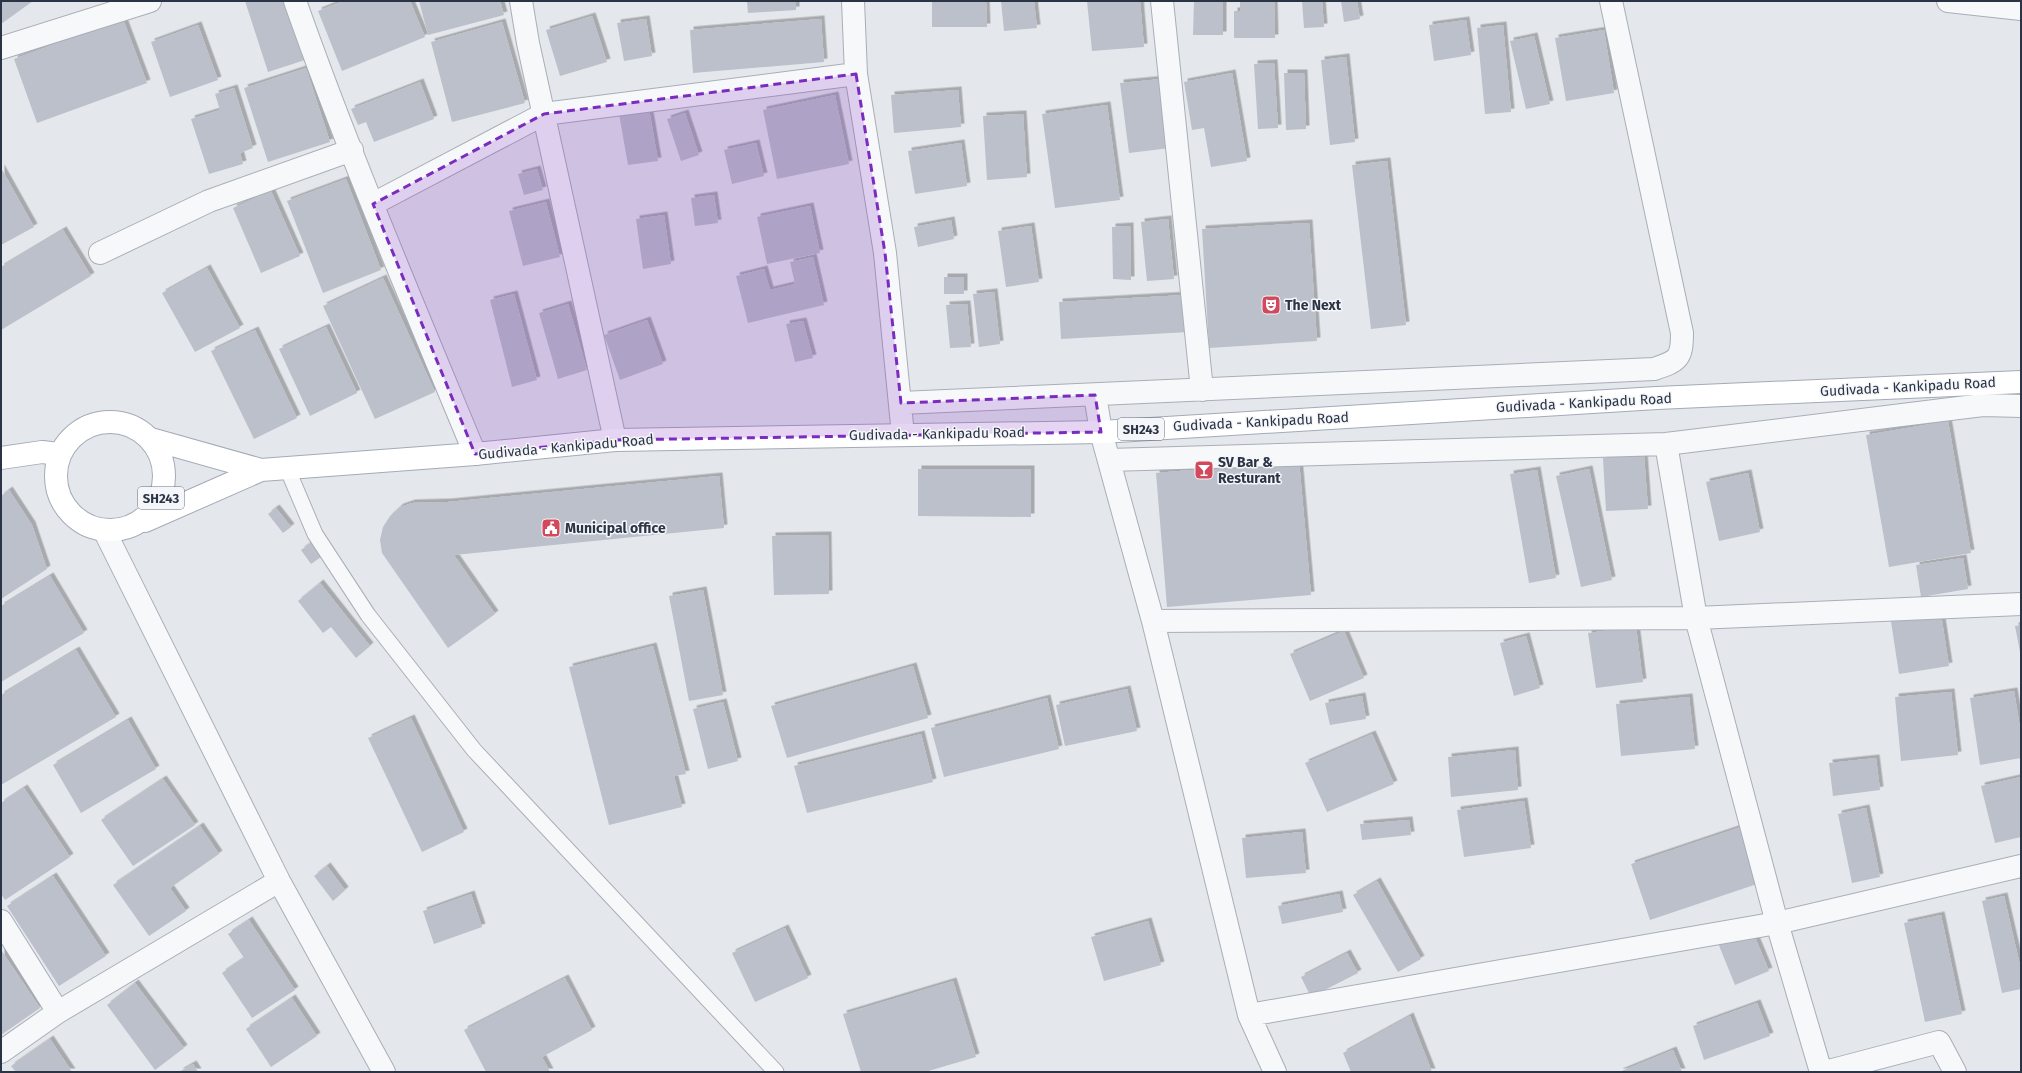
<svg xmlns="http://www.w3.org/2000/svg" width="2022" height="1073" viewBox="0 0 2022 1073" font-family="'Fira Sans',sans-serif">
<defs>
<filter id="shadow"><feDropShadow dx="3.5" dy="-3.5" stdDeviation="0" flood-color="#0004"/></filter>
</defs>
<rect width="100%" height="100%" fill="#e4e7ec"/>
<path fill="#bbc0ca" filter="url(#shadow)" d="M1 1H33L1 24Z
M245 1H286L305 60 268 72Z
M343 1H410L425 37 342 71 318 11Z
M419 1H500L504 15 428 35Z
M747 1H796V10L748 13Z
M932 1H986L987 27H932Z
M1001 1H1034L1037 28 1004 31Z
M1087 1H1140L1144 47 1092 51Z
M1194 1H1223V35H1193Z
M1240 1H1274L1275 38H1234V11H1240Z
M1302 1H1322L1324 27 1304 28Z
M1341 1H1357L1360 19 1344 22Z
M592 16 607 62 560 76 546 30Z
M123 19 147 83 37 123 14 59Z
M646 19 652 56 624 61 617 23Z
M821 19 824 62 693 73 690 30Z
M1466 20 1471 55 1434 61 1429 25Z
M502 22 525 103 452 122 431 42Z
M198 25 218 80 170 97 151 42Z
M1503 25 1511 112 1485 114 1477 28Z
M1604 30 1614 93 1566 101 1555 38Z
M1534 36 1550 104 1526 109 1510 41Z
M1346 57 1355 142 1330 145 1321 60Z
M1274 63 1278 128 1258 129 1254 64Z
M306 68 330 142 268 162 244 88Z
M1232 73 1247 161 1211 167 1204 128 1192 130 1184 82Z
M1284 73H1304L1306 129 1286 130Z
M1162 79 1170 148 1129 153 1120 83Z
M420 82 434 119 374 142 366 122 358 125 351 109Z
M234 88 253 148 240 153 243 164 209 174 191 119 220 110 215 94Z
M958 90 961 127 894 133 891 95Z
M835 95 849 164 777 179 763 110Z
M1107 105 1120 200 1055 208 1042 114Z
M649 109 658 161 628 165 619 114Z
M685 113 699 155 681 161 667 119Z
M1023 114 1027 177 987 180 983 116Z
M756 143 764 176 732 184 724 150Z
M961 143 967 186 915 194 908 151Z
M1387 161 1406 325 1371 329 1352 165Z
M1 168 34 227 1 245Z
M537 169 543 190 524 195 518 174Z
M346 179 381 270 323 293 287 201Z
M271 191 300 256 261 273 233 208Z
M714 195 718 223 695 226 691 198Z
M546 202 560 257 523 266 509 211Z
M810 206 820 253 767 264 757 217Z
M664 215 671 264 643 269 636 219Z
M1168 219 1174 279 1147 281 1141 222Z
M951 220 954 239 918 247 914 227Z
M1309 223 1317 341 1209 348 1202 229Z
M1031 226 1039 282 1006 287 998 231Z
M1130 226 1131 280 1113 279 1112 227Z
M63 230 91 276 1 330V267Z
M813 257 824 305 748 323 736 276 764 269 770 290 795 284 790 262Z
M207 268 240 328 195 352 162 293Z
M944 277H964V294H944Z
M383 278 435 392 375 419 323 306Z
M994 292 1000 344 979 347 973 294Z
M514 294 537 380 512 387 490 300Z
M1186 295 1189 332 1061 339 1059 302Z
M568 304 587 370 558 379 539 313Z
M967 304 971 347 950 348 946 305Z
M647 320 663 364 620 380 604 335Z
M803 321 813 358 795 362 786 324Z
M326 327 357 393 310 416 279 349Z
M255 330 297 418 254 439 211 351Z
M1948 421 1971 553 1889 567 1866 435Z
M1644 455 1648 509 1606 511 1603 458Z
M1299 461 1311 595 1167 607 1156 473Z
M918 469H1031V517L918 516Z
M1589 469 1612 580 1581 587 1556 476Z
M1537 470 1556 578 1529 583 1510 474Z
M1748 473 1760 532 1719 541 1706 482Z
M719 476 724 528 454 555 495 614 448 648 382 553 380 540 383 527 390 516 400 507 412 503 448 502Z
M9 490 32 525 47 569 1 599V496Z
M276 508 291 527 283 533 268 514Z
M828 535 829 594 774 595 772 536Z
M311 543 321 557 311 564 301 550Z
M1963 558 1968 589 1921 597 1916 565Z
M50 576 84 633 1 682V606Z
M320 583 370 646 356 658 331 627 323 633 298 601Z
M703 590 723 695 689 701 669 596Z
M1940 608 1949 666 1899 674 1890 615Z
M2021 625V652H2020L2015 626Z
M1636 627 1643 682 1596 688 1588 633Z
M1344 631 1364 678 1310 701 1290 654Z
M1526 636 1540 688 1514 696 1500 643Z
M653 646 686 774 674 776 682 807 609 825 569 667Z
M76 650 116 717 1 785V695Z
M913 666 928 718 787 758 771 706Z
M1127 689 1137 731 1065 746 1056 705Z
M2014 691 2021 734V758L1980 765 1970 698Z
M1951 692 1958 755 1901 761 1895 697Z
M1362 696 1366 719 1330 725 1325 703Z
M1689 697 1695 749 1621 756 1616 704Z
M1047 698 1059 749 944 777 931 728Z
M723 702 738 761 708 769 693 709Z
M411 718 464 832 422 852 368 738Z
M128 720 156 769 81 813 53 765Z
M921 734 933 782 807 813 794 766Z
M1372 734 1394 784 1327 812 1305 763Z
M1515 750 1518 790 1451 797 1448 757Z
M1876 758 1880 790 1833 796 1829 763Z
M2021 777V837L1995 843 1981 786Z
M163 779 195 825 133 866 101 820Z
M24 788 70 857 5 900 1 894V803Z
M1524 801 1531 848 1464 857 1457 810Z
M1866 808 1880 877 1852 883 1838 814Z
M1409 820 1411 835 1362 840 1360 824Z
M200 826 219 854 170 888 186 911 149 936 113 885Z
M1741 827 1760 883 1650 920 1631 864Z
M1302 832 1306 873 1246 878 1242 838Z
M327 866 345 890 333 901 314 876Z
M53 876 106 956 59 986 7 906Z
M1377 881 1421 959 1398 972 1353 895Z
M471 894 482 927 434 944 423 911Z
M1339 894 1343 912 1282 924 1278 906Z
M2004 896 2021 970V989L2002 993 1982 901Z
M1941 915 1962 1014 1925 1022 1904 923Z
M249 920 295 990 252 1018 222 973 244 958 228 934Z
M1148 921 1161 965 1104 981 1091 937Z
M785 928 808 978 755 1002 732 953Z
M1752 930 1769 971 1735 985 1718 943Z
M1 950 40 1008 1 1035Z
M1347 953 1358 973 1311 997 1301 977Z
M565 978 592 1030 542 1057 550 1072H486L464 1030Z
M953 981 976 1057 925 1072H861L843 1014Z
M135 983 184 1048 155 1070 107 1005Z
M292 998 317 1036 271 1067 246 1029Z
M1757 1003 1770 1036 1704 1060 1693 1026Z
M1410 1016 1432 1072H1351L1343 1053Z
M50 1039 72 1072H16L11 1066Z
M1673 1050 1682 1072H1619Z
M193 1064 198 1072H179Z"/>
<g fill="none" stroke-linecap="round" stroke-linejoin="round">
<defs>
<path id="service" d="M287 468 315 534 368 615 474 750 776 1072"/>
<path id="minor" d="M295 1C349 154 413 304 475 454
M521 1 528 43 615 440
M853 1 856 74 885 253 903 435
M1162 1 1202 390
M1948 1 2021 9
M1 48 150 1
M373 204 544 114 856 74
M100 253 209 201 352 150
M1095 395 1101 432 1153 621 1249 1015 1777 923 2021 866
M901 403 1654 369C1678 361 1682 359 1682 333L1611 1
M1666 444 1696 618 1777 923 1821 1072
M1109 460 1666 444 1983 405 2021 406
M105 532 279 881 384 1072
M1153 621 1696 618 2021 604
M1 921 58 1012
M1249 1015 1275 1072
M1 1052 58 1012 279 881
M1825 1072 1939 1042 1955 1072"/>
<path id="primary" d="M56 476a54 54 0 1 1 108 0a54 54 0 1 1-108 0Z
M151 439 261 470 475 454 615 440 1101 432 1657 398 2021 382
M1 458 42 452 59 454
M145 521 261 470"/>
</defs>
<use href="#service" stroke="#a9aeb7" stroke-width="17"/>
<use href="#minor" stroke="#a9aeb7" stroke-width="24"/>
<use href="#primary" stroke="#a3abb8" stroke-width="24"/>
<use href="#service" stroke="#f7f8fa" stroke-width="15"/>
<use href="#minor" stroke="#f7f8fa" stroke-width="22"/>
<use href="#primary" stroke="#fff" stroke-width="22"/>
</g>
<path fill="#7b2cbf" fill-opacity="0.2" stroke="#7b2cbf" stroke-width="3" stroke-dasharray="8 5" stroke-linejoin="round" d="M856 74 885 253 901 403 1095 395 1101 432 615 440 475 454 373 204 544 114Z"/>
<defs>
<symbol id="theatre-square" viewBox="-11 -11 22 22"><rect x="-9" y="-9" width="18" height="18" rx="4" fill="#d1495b" stroke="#f4f6f9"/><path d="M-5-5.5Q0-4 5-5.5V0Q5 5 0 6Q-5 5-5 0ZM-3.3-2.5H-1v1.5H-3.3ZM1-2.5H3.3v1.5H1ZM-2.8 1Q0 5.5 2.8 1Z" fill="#fff"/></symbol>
<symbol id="bar-square" viewBox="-11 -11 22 22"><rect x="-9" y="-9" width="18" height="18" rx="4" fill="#d1495b" stroke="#f4f6f9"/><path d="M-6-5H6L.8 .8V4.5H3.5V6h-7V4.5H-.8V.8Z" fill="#fff"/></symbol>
<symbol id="civic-square" viewBox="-11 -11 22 22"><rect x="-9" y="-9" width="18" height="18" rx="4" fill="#d1495b" stroke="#f4f6f9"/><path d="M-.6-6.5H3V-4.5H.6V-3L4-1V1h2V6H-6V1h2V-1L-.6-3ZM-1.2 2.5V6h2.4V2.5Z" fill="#fff"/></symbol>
</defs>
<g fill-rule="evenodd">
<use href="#theatre-square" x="1260" y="294" width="22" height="22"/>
<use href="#bar-square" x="1193" y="459" width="22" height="22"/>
<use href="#civic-square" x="540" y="517" width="22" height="22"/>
</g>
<g text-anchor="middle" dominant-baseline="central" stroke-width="3" stroke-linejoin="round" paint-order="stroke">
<g fill="#f4f6f9" stroke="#676e7b" stroke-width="1">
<rect x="1118" y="418" width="46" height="22" rx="3"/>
<rect x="138" y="487" width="46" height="22" rx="3"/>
</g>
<g font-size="13" font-weight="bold" fill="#2b3445">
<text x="1141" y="429">SH243</text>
<text x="161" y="498">SH243</text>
</g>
<g font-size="14" font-weight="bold" fill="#2b3445" stroke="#f4f6f9" text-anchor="start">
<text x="1285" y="305">The Next</text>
<text x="1218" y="462">SV Bar &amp;<tspan x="1218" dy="16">Resturant</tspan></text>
<text x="565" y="528">Municipal office</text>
</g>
<g font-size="14" fill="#2b3445" stroke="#f4f6f9">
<text transform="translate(1908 387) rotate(-3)">Gudivada - Kankipadu Road</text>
<text transform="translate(1584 403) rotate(-3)">Gudivada - Kankipadu Road</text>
<text transform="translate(1261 422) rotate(-3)">Gudivada - Kankipadu Road</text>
<text transform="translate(937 434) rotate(-1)">Gudivada - Kankipadu Road</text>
<text transform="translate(566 447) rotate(-5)">Gudivada - Kankipadu Road</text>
</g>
</g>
<rect width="2022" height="1073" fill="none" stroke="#2b3445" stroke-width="4"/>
</svg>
